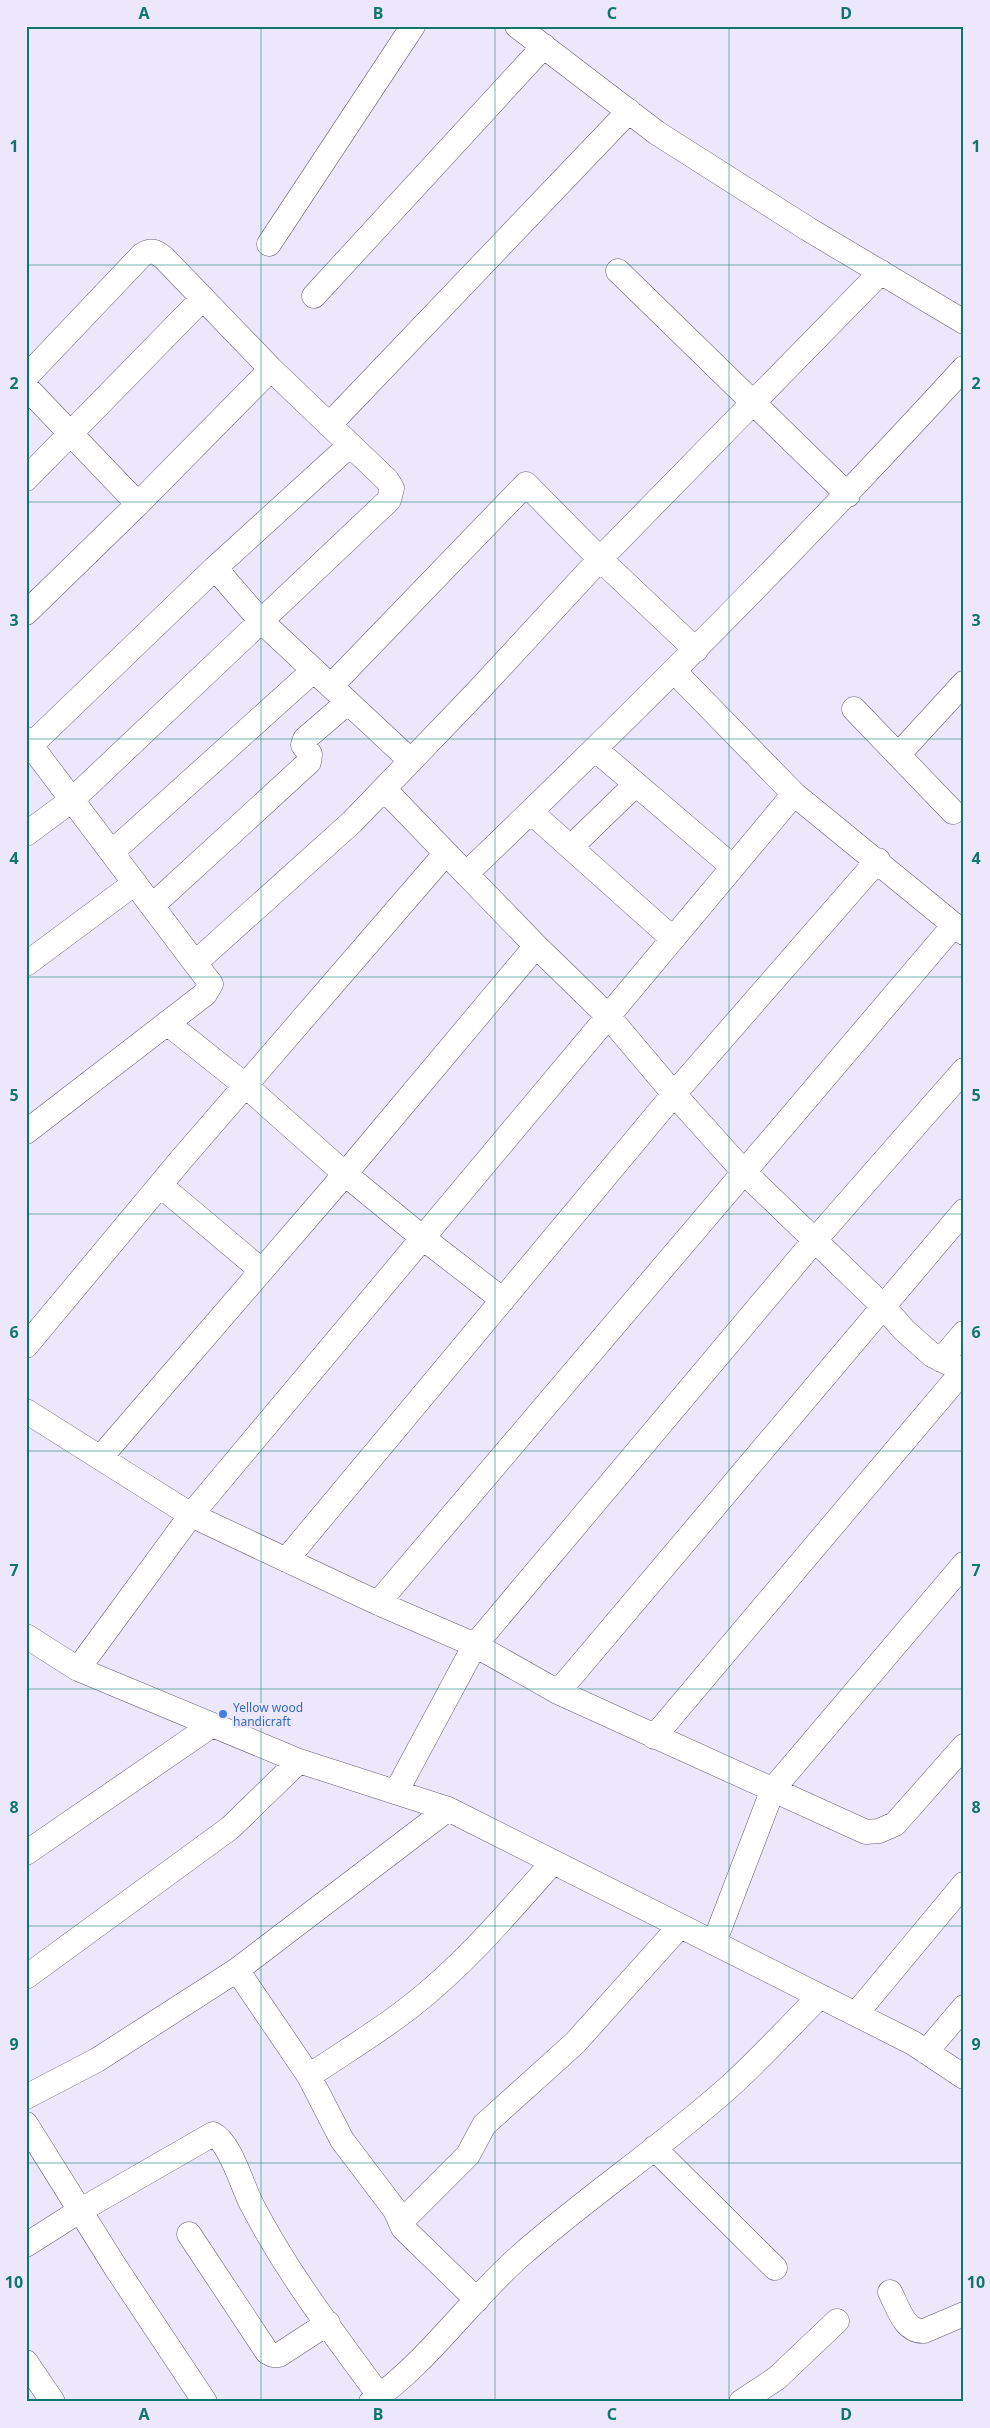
<svg xmlns="http://www.w3.org/2000/svg" width="990" height="2428" viewBox="0 0 990 2428" font-family="'Noto Sans',sans-serif">
<rect width="100%" height="100%" fill="#ede7fb"/>
<g fill="none" stroke-linecap="round" stroke-linejoin="round">
<defs>
<path id="minor" d="M517 26 657 133 808 229 964 322
M269 244 413 26
M618 271 848 495
M314 296 544 46
M26 377 142 255C151 249 155 251 164 258L271 369 387 480 392 488 389 500 72 800 26 834
M26 387 138 504 271 369
M329 425 629 111
M26 479 203 298
M215 568 260 620 411 761
M26 613 138 504
M674 671 794 794
M331 686 526 484 600 559 696 650
M854 709 953 812
M26 739 195 963
M31 745 215 568 350 445
M596 750 733 867
M898 755 964 683
M384 789 536 946
M531 812 673 939
M571 847 636 784
M112 852 314 670
M466 874C637 710 804 543 964 368
M152 906 309 762 310 754 303 745 305 739 348 702
M26 964 135 883
M167 1023 246 1086 345 1174 423 1238 503 1300
M26 1132 205 994 211 984 195 963 352 822 477 692 600 559 881 272
M160 1185 261 1270
M26 1346 180 1161 446 853
M941 1360 964 1333
M26 1411 191 1515 378 1603 475 1645 558 1692 866 1832 879 1831 895 1824 964 1746
M101 1457 345 1174 536 946 608 1016 674 1094 744 1172 883 1306 904 1330 932 1355 964 1371
M286 1560 674 1094 878 860
M378 1603 954 925
M26 1636 78 1669 299 1761 448 1809 913 2043 964 2077
M78 1669 191 1515 794 794 964 933
M558 1692 964 1211
M654 1737 963 1371
M396 1792 475 1645 815 1240 964 1070
M26 1853 212 1725
M714 1943 773 1789 964 1564
M237 1970 309 2076 342 2140 395 2210 403 2228 477 2300
M26 1977 230 1828 299 1761
M856 2014 964 1884
M926 2052 964 2007
M309 2076C343 2053 378 2032 410 2007 464 1965 508 1913 553 1862
M26 2097 97 2060 237 1970 448 1809
M26 2124 116 2268 205 2402
M654 2148 775 2268
M401 2222 468 2155 484 2125 575 2043 680 1926
M189 2234 267 2352 273 2355H279L328 2323
M26 2245 81 2210 213 2134C230 2142 242 2185 251 2203 287 2273 337 2338 384 2402
M890 2292C898 2307 904 2332 924 2331L964 2314
M26 2362 53 2402
M371 2402C428 2362 468 2302 520 2256 587 2197 662 2147 729 2087 761 2058 790 2026 820 1996
M741 2402 777 2378 837 2321"/>
</defs>
<use href="#minor" stroke="#645c77" stroke-width="25"/>
<use href="#minor" stroke="#fff" stroke-width="24"/>
</g>
<path fill="none" stroke="#0f766e" stroke-width="1" stroke-opacity="0.55" d="M261 26V2402M495 26V2402M729 26V2402M26 265H964M26 502H964M26 739H964M26 977H964M26 1214H964M26 1451H964M26 1689H964M26 1926H964M26 2163H964"/>
<circle fill="#3f7fe0" stroke="#ede7fb" stroke-width="2" cx="223" cy="1714" r="5"/>
<g text-anchor="middle" dominant-baseline="central" stroke-width="4" stroke-linejoin="round" paint-order="stroke">
<g font-size="12" fill="#366cbe" stroke="#ede7fb" text-anchor="start">
<text x="233" y="1707">Yellow wood<tspan x="233" dy="14">handicraft</tspan></text>
</g>
</g>
<rect width="990" height="2428" fill="none" stroke="#ede7fb" stroke-width="55"/>
<rect x="28" y="28" width="934" height="2372" fill="none" stroke="#0f766e" stroke-width="2"/>
<g font-size="16" text-anchor="middle" font-weight="bold" fill="#0f766e">
<text x="144" y="19">A</text>
<text x="378" y="19">B</text>
<text x="612" y="19">C</text>
<text x="846" y="19">D</text>
<text x="14" y="152">1</text>
<text x="976" y="152">1</text>
<text x="14" y="389">2</text>
<text x="976" y="389">2</text>
<text x="14" y="626">3</text>
<text x="976" y="626">3</text>
<text x="14" y="864">4</text>
<text x="976" y="864">4</text>
<text x="14" y="1101">5</text>
<text x="976" y="1101">5</text>
<text x="14" y="1338">6</text>
<text x="976" y="1338">6</text>
<text x="14" y="1576">7</text>
<text x="976" y="1576">7</text>
<text x="14" y="1813">8</text>
<text x="976" y="1813">8</text>
<text x="14" y="2050">9</text>
<text x="976" y="2050">9</text>
<text x="14" y="2288">10</text>
<text x="976" y="2288">10</text>
<text x="144" y="2420">A</text>
<text x="378" y="2420">B</text>
<text x="612" y="2420">C</text>
<text x="846" y="2420">D</text>
</g>
</svg>
